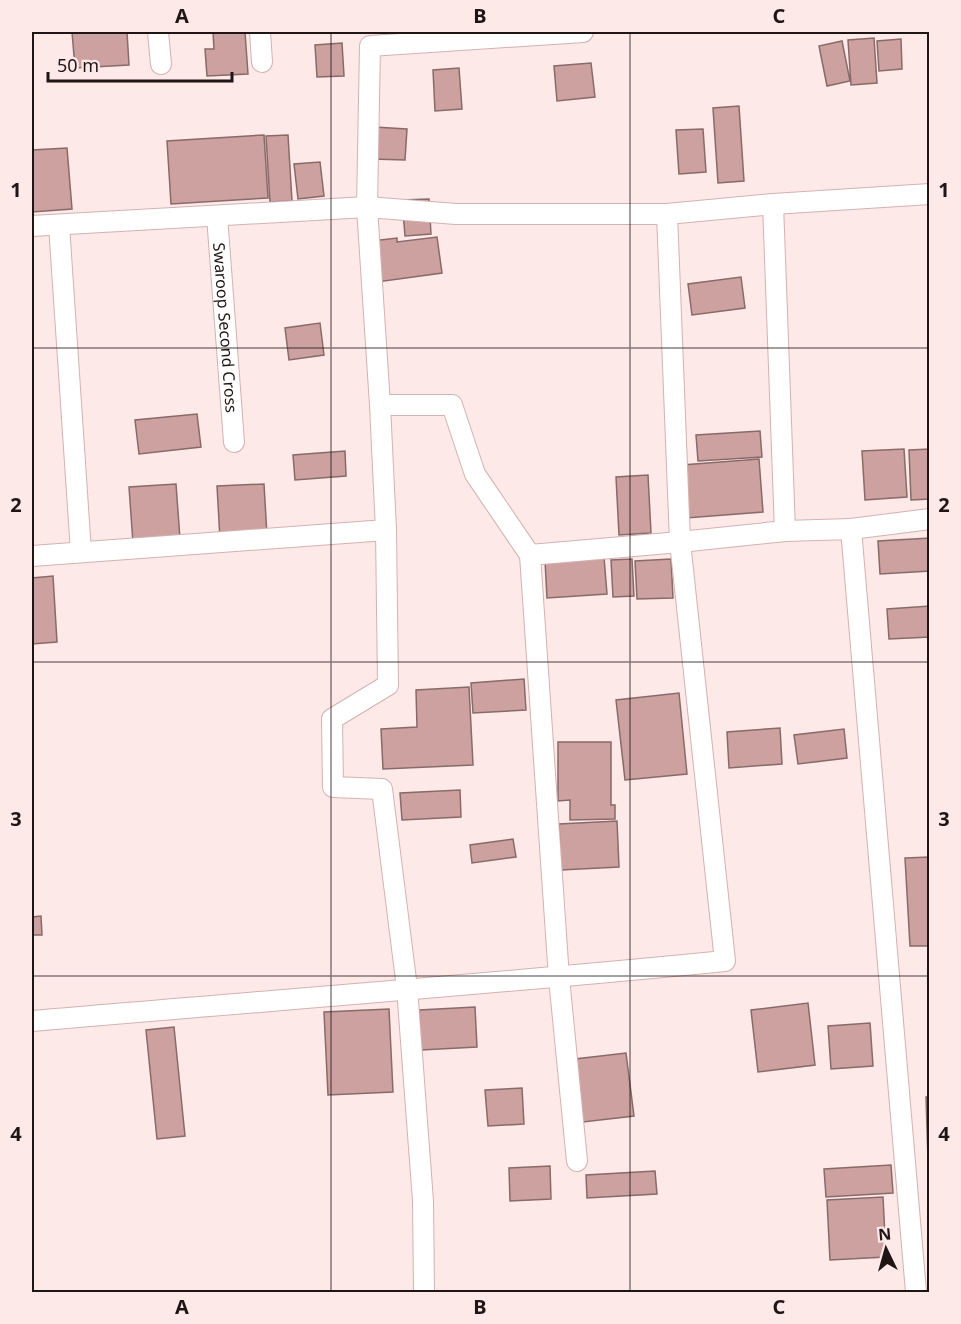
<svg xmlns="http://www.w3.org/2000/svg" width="961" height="1324" viewBox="0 0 961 1324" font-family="'Noto Sans',sans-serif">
<rect width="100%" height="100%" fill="#fde9e8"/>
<path fill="#cea1a1" stroke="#886a69" stroke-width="1.5" d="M72 32H127L129 65 75 68Z
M213 32H245L248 74 207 76 205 49H214Z
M874 38 877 83 851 85 848 40Z
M901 39 902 69 879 71 877 41Z
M842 41 850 81 827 86 819 46Z
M342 43 344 76 317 77 315 45Z
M591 63 595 97 557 101 554 66Z
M459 68 462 109 435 111 433 70Z
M739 106 744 181 718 183 713 108Z
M374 127 407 129 405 160 372 159Z
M703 129 706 172 679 174 676 130Z
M264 135 268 198 171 204 167 141Z
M288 135 292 201 270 202 266 136Z
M67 148 72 209 32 212V150Z
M320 162 324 196 298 199 294 164Z
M429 199 431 234 405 236 402 200Z
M437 237 442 273 377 282 372 241 397 238V242Z
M741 277 745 308 692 315 688 284Z
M320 323 324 355 289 360 285 328Z
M197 414 201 447 139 454 135 420Z
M760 431 762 457 698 461 696 435Z
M904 449 907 497 865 500 862 451Z
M930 449V499L911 500 909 450Z
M345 451 346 476 295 480 293 455Z
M759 459 763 512 686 518 682 465Z
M648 475 651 533 619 535 616 477Z
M176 484 180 539 133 543 129 487Z
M264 484 267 536 220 539 217 486Z
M930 538V571L880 574 878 541Z
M604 557 607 594 547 598 545 561Z
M632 559 634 596 613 597 611 560Z
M671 559 673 598 637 599 635 561Z
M53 576 57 642 32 644V578Z
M930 606V637L889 639 887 609Z
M524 679 526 710 473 713 471 683Z
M469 687 473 765 383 769 381 729 417 727 416 690Z
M679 693 687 774 625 780 616 700Z
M780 728 782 764 729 768 727 732Z
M844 729 847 758 798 764 794 735Z
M558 742H611V805H615V819L570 820V800L558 801Z
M460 790 461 817 402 820 400 793Z
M617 821 619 867 561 870 559 824Z
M513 839 516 857 472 863 470 845Z
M930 857V946H910L905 858Z
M41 916 42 935H32V917Z
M808 1003 815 1065 758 1072 751 1010Z
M475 1007 477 1047 421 1050 419 1010Z
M389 1009 393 1092 328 1095 324 1012Z
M870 1023 873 1066 831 1069 828 1026Z
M174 1027 185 1136 157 1139 146 1030Z
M626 1053 634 1116 583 1122 575 1059Z
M522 1088 524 1124 488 1126 485 1090Z
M926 1097H930L929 1191Z
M891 1165 893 1193 826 1197 824 1169Z
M550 1166 551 1199 510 1201 509 1168Z
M655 1171 657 1194 587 1198 586 1175Z
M883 1197 886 1257 830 1260 827 1200Z"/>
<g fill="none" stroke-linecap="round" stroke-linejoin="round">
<defs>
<g id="street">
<path d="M158 32 161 64"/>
<path d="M260 32 262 62"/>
<path d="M583 32 370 46 367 207 380 405H452L475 474 530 555 680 542 667 214"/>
<path d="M773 204 785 531 851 529 916 1292"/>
<path id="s1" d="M217 216 234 442"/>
<path d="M59 225 81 552"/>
<path d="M32 226 367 207 456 214H667L773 204 930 194"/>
<path d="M380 405 386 530 388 685 332 719 333 787 382 789 407 988 423 1201 424 1292"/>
<path d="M851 529 930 519"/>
<path d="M530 555 559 978 577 1161"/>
<path d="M32 556 386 530"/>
<path d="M32 1021C263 1001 494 984 725 961L680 542 785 531"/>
</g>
</defs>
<use href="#street" stroke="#d3b2b1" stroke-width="22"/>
<use href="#street" stroke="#fff" stroke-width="20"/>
</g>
<path fill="none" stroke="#201515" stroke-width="1.5" stroke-opacity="0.55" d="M331 32V1292M630 32V1292M32 348H930M32 662H930M32 976H930"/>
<g text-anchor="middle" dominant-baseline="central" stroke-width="4.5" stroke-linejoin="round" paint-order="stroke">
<g font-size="16" fill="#201515" stroke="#fde9e8">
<text stroke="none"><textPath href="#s1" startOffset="112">Swaroop Second Cross</textPath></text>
</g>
</g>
<rect width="961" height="1324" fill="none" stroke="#fde9e8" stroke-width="66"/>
<g transform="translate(886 1249) rotate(355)" stroke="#fde9e8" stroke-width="4.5" paint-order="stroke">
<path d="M0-4.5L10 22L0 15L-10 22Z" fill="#201515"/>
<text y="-9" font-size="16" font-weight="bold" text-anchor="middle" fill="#201515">N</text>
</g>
<path d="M48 72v9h184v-9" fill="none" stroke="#201515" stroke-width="3"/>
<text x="57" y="72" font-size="18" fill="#201515" stroke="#fde9e8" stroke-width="4.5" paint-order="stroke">50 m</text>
<rect x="33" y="33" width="895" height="1258" fill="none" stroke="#201515" stroke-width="2"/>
<g font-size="20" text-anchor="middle" font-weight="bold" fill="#201515">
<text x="182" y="23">A</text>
<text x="480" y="23">B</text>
<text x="779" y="23">C</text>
<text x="16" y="197">1</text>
<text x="944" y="197">1</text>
<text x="16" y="512">2</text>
<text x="944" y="512">2</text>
<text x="16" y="826">3</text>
<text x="944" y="826">3</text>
<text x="16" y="1141">4</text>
<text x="944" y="1141">4</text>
<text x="182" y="1314">A</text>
<text x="480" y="1314">B</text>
<text x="779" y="1314">C</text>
</g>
</svg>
